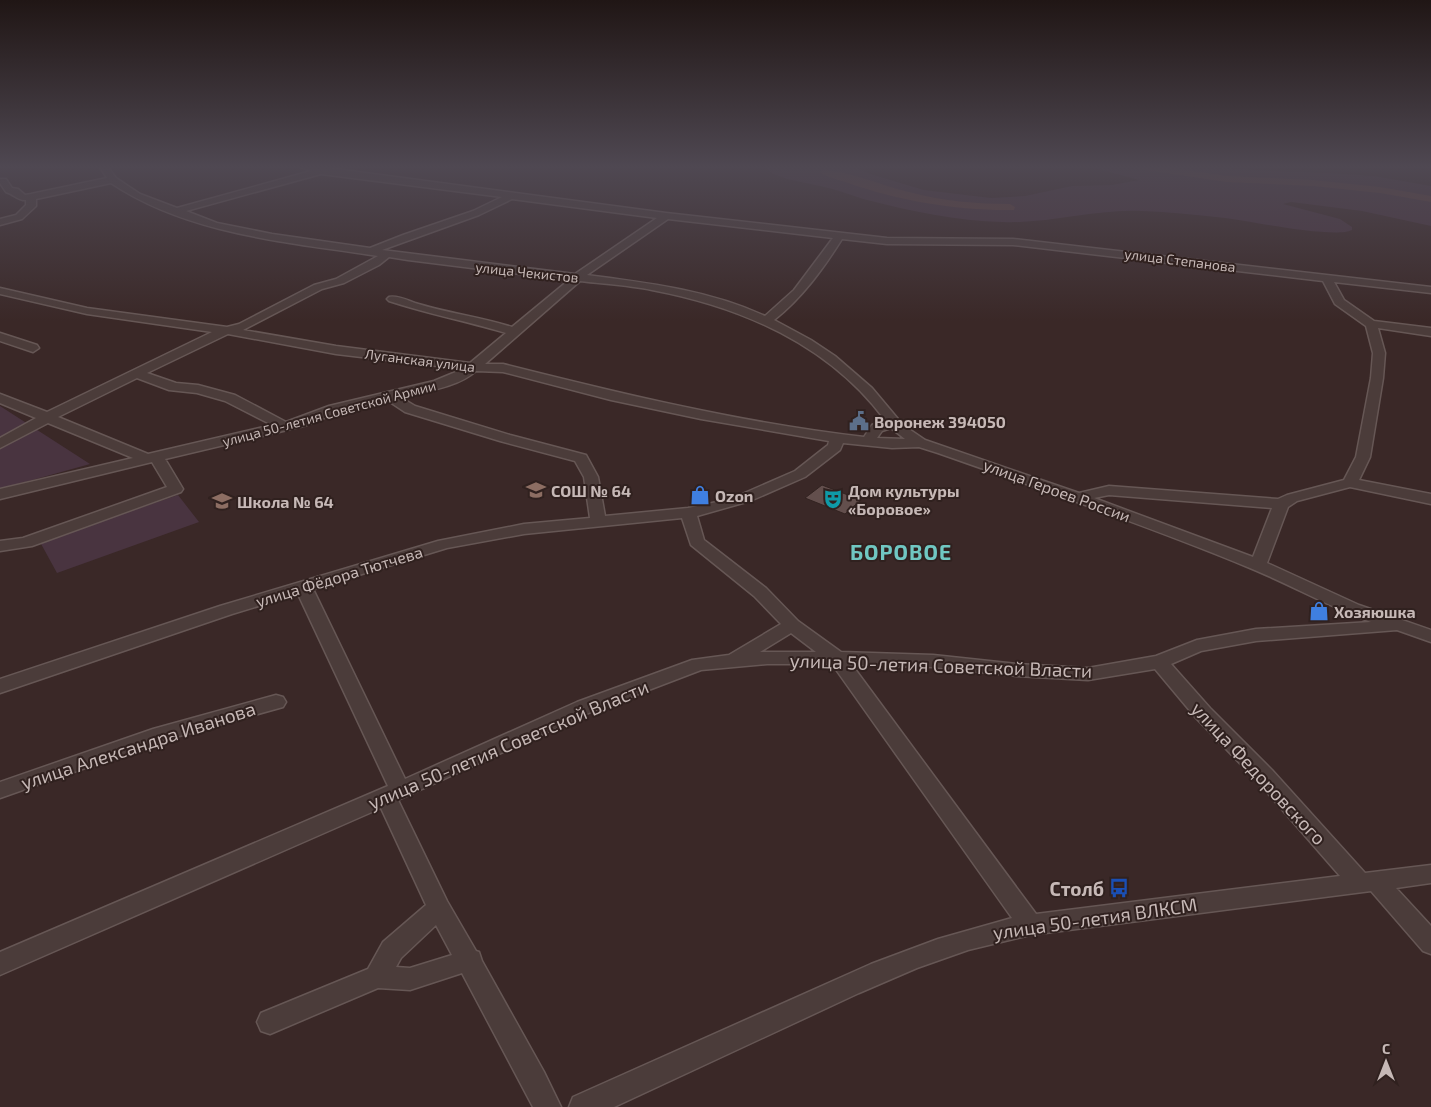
<svg xmlns="http://www.w3.org/2000/svg" width="1431" height="1107" viewBox="0 0 1431 1107" font-family="'Exo 2',sans-serif">
<rect width="100%" height="100%" fill="#3a2827"/>
<path fill="#493440" d="M764 166H855L870 174 924 190 991 198 1025 196 1072 186 1112 185 1139 180 1087 166H1207L1252 170 1328 173 1374 176 1431 186V226L1362 211 1291 202 1283 204 1340 219 1352 227V230C1335 239 1249 221 1225 218 1197 215 1169 212 1141 211 1095 209 1050 224 1002 222 957 221 910 211 867 200 853 196 839 190 824 187 810 183 771 179 764 166Z
M0 406 90 464 0 489Z
M178 495 199 522 57 573 40 542Z"/>
<path fill="#61423f" d="M823 170C853 172 880 185 909 192 942 201 977 204 1010 204L1015 207 1014 210C958 211 900 201 848 183 839 180 827 177 819 172Z"/>
<g fill="none" stroke-linecap="round" stroke-linejoin="round">
<path fill="#61423f" fill-rule="evenodd" d="M1133 166H1160L1227 176 1313 180 1380 187 1431 196V202L1380 193 1313 186 1227 182 1138 169Z"/>
</g>
<path fill="#634f4d" stroke="#322321" d="M822 485 861 500 845 514 805 498Z"/>
<g fill="none" stroke-linecap="round" stroke-linejoin="round">
<defs>
<path id="minor" d="M99 166H107L116 178 140 194 177 208 311 171 299 166H313L666 213 887 238 1013 239 1431 287V293L1334 282 1344 300 1374 321 1431 328V336L1378 328 1385 353 1383 378 1370 457 1359 480 1431 494V504L1350 487 1297 501 1288 507 1267 563 1359 605 1431 630V642L1397 630 1256 641 1201 651 1171 664 1210 708 1272 770 1365 873 1431 865V883L1396 888 1431 926V954L1423 951 1371 891 1030 935 968 950 917 968 859 993 614 1107H569L573 1097 871 964 938 939 1012 918 832 664H767L701 670 591 712 398 800 447 901 476 951 479 952 482 961 544 1072 561 1107H533L462 973 410 990 378 988 270 1034 261 1031 257 1022 261 1013 368 969 383 942 426 905 381 808 0 975V952L388 786 298 594 232 614 0 693V679L220 606 438 541 524 524 590 518 584 477 575 461 500 441 405 412 387 400 339 412 304 426 165 459 183 489 181 492 32 546 0 551V541L23 538 167 487 152 462 0 499V489L133 458 48 423 0 448V438L36 418 0 403V394L47 412 212 332 87 314 0 294V288L87 308 227 327 239 324 314 285 336 279 378 256C288 242 189 235 111 183L36 199V206L22 219 0 225V219L16 215 26 205V200C18 201 14 194 6 192L0 183V179H6L12 188 18 189 25 195 31 194 107 178ZM321 174 502 197 473 211 403 235 370 248 272 234 217 223 186 211ZM512 199 657 218 575 274 382 250 479 215ZM668 219 833 238 794 290 765 316C709 290 648 283 587 275ZM842 239 887 244 1013 245 1323 281 1335 304 1366 326 1373 353 1371 378 1356 457 1344 480 1287 495 1278 499 1109 486 1079 493 925 440 903 425 872 388 835 356 811 340 774 320C802 298 823 269 842 239ZM389 257 408 260 569 280 512 327C480 317 447 313 415 303 407 300 397 295 389 297L387 299 389 301C428 314 467 321 506 333L470 363 336 346 243 330 322 289 344 283 379 265ZM580 281C604 284 628 285 652 290 742 307 829 345 885 420L872 425 864 437C742 423 622 394 503 364H485ZM228 334 336 354 463 369 434 381 329 406 286 422 235 395 198 385 176 383 147 373ZM476 371 503 372 611 400 701 419 829 441 828 445 795 471 740 495 717 502 688 508 605 516 598 477 586 455 510 435 415 406 400 397C425 391 457 388 476 371ZM137 378 169 390 197 393 225 401 272 425 148 454 58 417ZM891 428 905 439 877 438 882 431ZM843 443 892 448 919 447 938 453C1043 490 1148 526 1250 568 1291 585 1330 607 1371 622L1256 629 1197 640 1156 656 1088 668 1017 664 933 655 841 652 798 621 766 588 704 540 697 516 750 501 805 477 840 450ZM1109 495 1272 508 1253 557 1094 498ZM682 518 691 545 754 596 781 624 729 655 692 660 577 702 405 779 313 589 447 548 524 534ZM791 633 816 652H760ZM852 665 933 667 1017 676 1088 680 1155 669 1196 718 1258 782 1340 876 1036 914ZM436 925 452 955 410 968 396 967 401 958Z
M0 333 37 345 39 348 33 352 0 341Z
M276 695 283 697 286 702 283 707 165 740 0 798V782L153 729Z"/>
</defs>
<use href="#minor" stroke="#665755" stroke-width="3"/>
<use href="#minor" fill="#4b3c3a" fill-rule="evenodd"/>
</g>
<linearGradient id="sky" x2="0" y2="1"><stop stop-color="#201615"/><stop offset="0.52" stop-color="#4f4852"/><stop offset="1" stop-color="#4f4852" stop-opacity="0"/></linearGradient>
<rect width="1431" height="321" fill="url(#sky)"/>
<defs>
<symbol id="civic-bare" viewBox="-9 -9 18 18"><path d="M-.6-6.5H3V-4.5H.6V-3L4-1V1h2V6H-6V1h2V-1L-.6-3ZM-1.2 2.5V6h2.4V2.5Z" fill="#5c6f8a" stroke="#30211f" stroke-width="2.5" paint-order="stroke"/></symbol>
<symbol id="school-bare" viewBox="-9 -9 18 18"><path d="M0-5L7-2L0 1L-7-2ZM-4 1L0 2.5L4 1V4Q0 6-4 4Z" fill="#8d6e63" stroke="#30211f" stroke-width="2.5" paint-order="stroke"/></symbol>
<symbol id="shop-bare" viewBox="-9 -9 18 18"><path d="M-5-2.5h2.3a2.7 3.5 0 0 1 5.4 0H5L5.5 6h-11ZM-1.5-2.5h3a1.5 2.3 0 0 0-3 0Z" fill="#3f7fe0" stroke="#30211f" stroke-width="2.5" paint-order="stroke"/></symbol>
<symbol id="theatre-bare" viewBox="-9 -9 18 18"><path d="M-5-5.5Q0-4 5-5.5V0Q5 5 0 6Q-5 5-5 0ZM-3.3-2.5H-1v1.5H-3.3ZM1-2.5H3.3v1.5H1ZM-2.8 1Q0 5.5 2.8 1Z" fill="#0f9aa8" stroke="#30211f" stroke-width="2.5" paint-order="stroke"/></symbol>
<symbol id="bus-bare" viewBox="-9 -9 18 18"><path d="M-5-6H5V4H4V6H2V4H-2V6H-4V4H-5ZM-3.5-4V0h7V-4ZM-3.5 1.2v1.5H-2V1.2ZM2 1.2v1.5H3.5V1.2Z" fill="#1a4fb4" stroke="#30211f" stroke-width="2.5" paint-order="stroke"/></symbol>
</defs>
<g fill-rule="evenodd">
<use href="#civic-bare" x="845" y="407" width="28" height="28"/>
<use href="#school-bare" x="522" y="476" width="28" height="28"/>
<use href="#shop-bare" x="686" y="481" width="28" height="28"/>
<use href="#theatre-bare" x="819" y="485" width="28" height="28"/>
<use href="#school-bare" x="208" y="487" width="28" height="28"/>
<use href="#shop-bare" x="1305" y="597" width="28" height="28"/>
<use href="#bus-bare" x="1105" y="874" width="28" height="28"/>
</g>
<g text-anchor="middle" dominant-baseline="central" stroke-width="4" stroke-linejoin="round" paint-order="stroke">
<g font-size="14" fill="#c6b8b6" stroke="#30211f">
<text transform="translate(1180 260) rotate(7)">улица Степанова</text>
<text transform="translate(527 272) rotate(6)">улица Чекистов</text>
<text transform="translate(420 360) rotate(7)">Луганская улица</text>
<text transform="translate(329 413) rotate(-15)">улица 50-летия Советской Армии</text>
</g>
<g font-size="16" font-weight="bold" fill="#c6b8b6" stroke="#30211f" text-anchor="start">
<text x="874" y="421">Воронеж 394050</text>
<text x="551" y="490">СОШ № 64</text>
<text x="848" y="490">Дом культуры<tspan x="848" dy="18">«Боровое»</tspan></text>
<text x="715" y="495">Ozon</text>
<text x="237" y="501">Школа № 64</text>
<text x="1334" y="611">Хозяюшка</text>
</g>
<g font-size="16" fill="#c6b8b6" stroke="#30211f">
<text transform="translate(1057 490) rotate(20)">улица Героев России</text>
<text transform="translate(339 576) rotate(-17)">улица Фёдора Тютчева</text>
</g>
<g font-size="19" fill="#c6b8b6" stroke="#30211f">
<text transform="translate(941 665) rotate(2)">улица 50-летия Советской Власти</text>
<text transform="translate(508 744) rotate(-23)">улица 50-летия Советской Власти</text>
<text transform="translate(138 745) rotate(-18)">улица Александра Иванова</text>
<text transform="translate(1259 773) rotate(47)">улица Федоровского</text>
<text transform="translate(1095 918) rotate(-8)">улица 50-летия ВЛКСМ</text>
</g>
<g font-size="19" font-weight="bold" fill="#c6b8b6" stroke="#30211f" text-anchor="end">
<text x="1104" y="888">Столб</text>
</g>
<g font-size="21" font-weight="bold" letter-spacing="1" fill="#70c7c2" stroke="#30211f">
<text x="901" y="551">БОРОВОЕ</text>
</g>
</g>
<g transform="translate(1386 1062)" stroke="#30211f" stroke-width="4" paint-order="stroke">
<path d="M0-4L9 19L0 12L-9 19Z" fill="#c6b8b6"/>
<text y="-8" font-size="14" font-weight="bold" text-anchor="middle" fill="#c6b8b6">С</text>
</g>
</svg>
